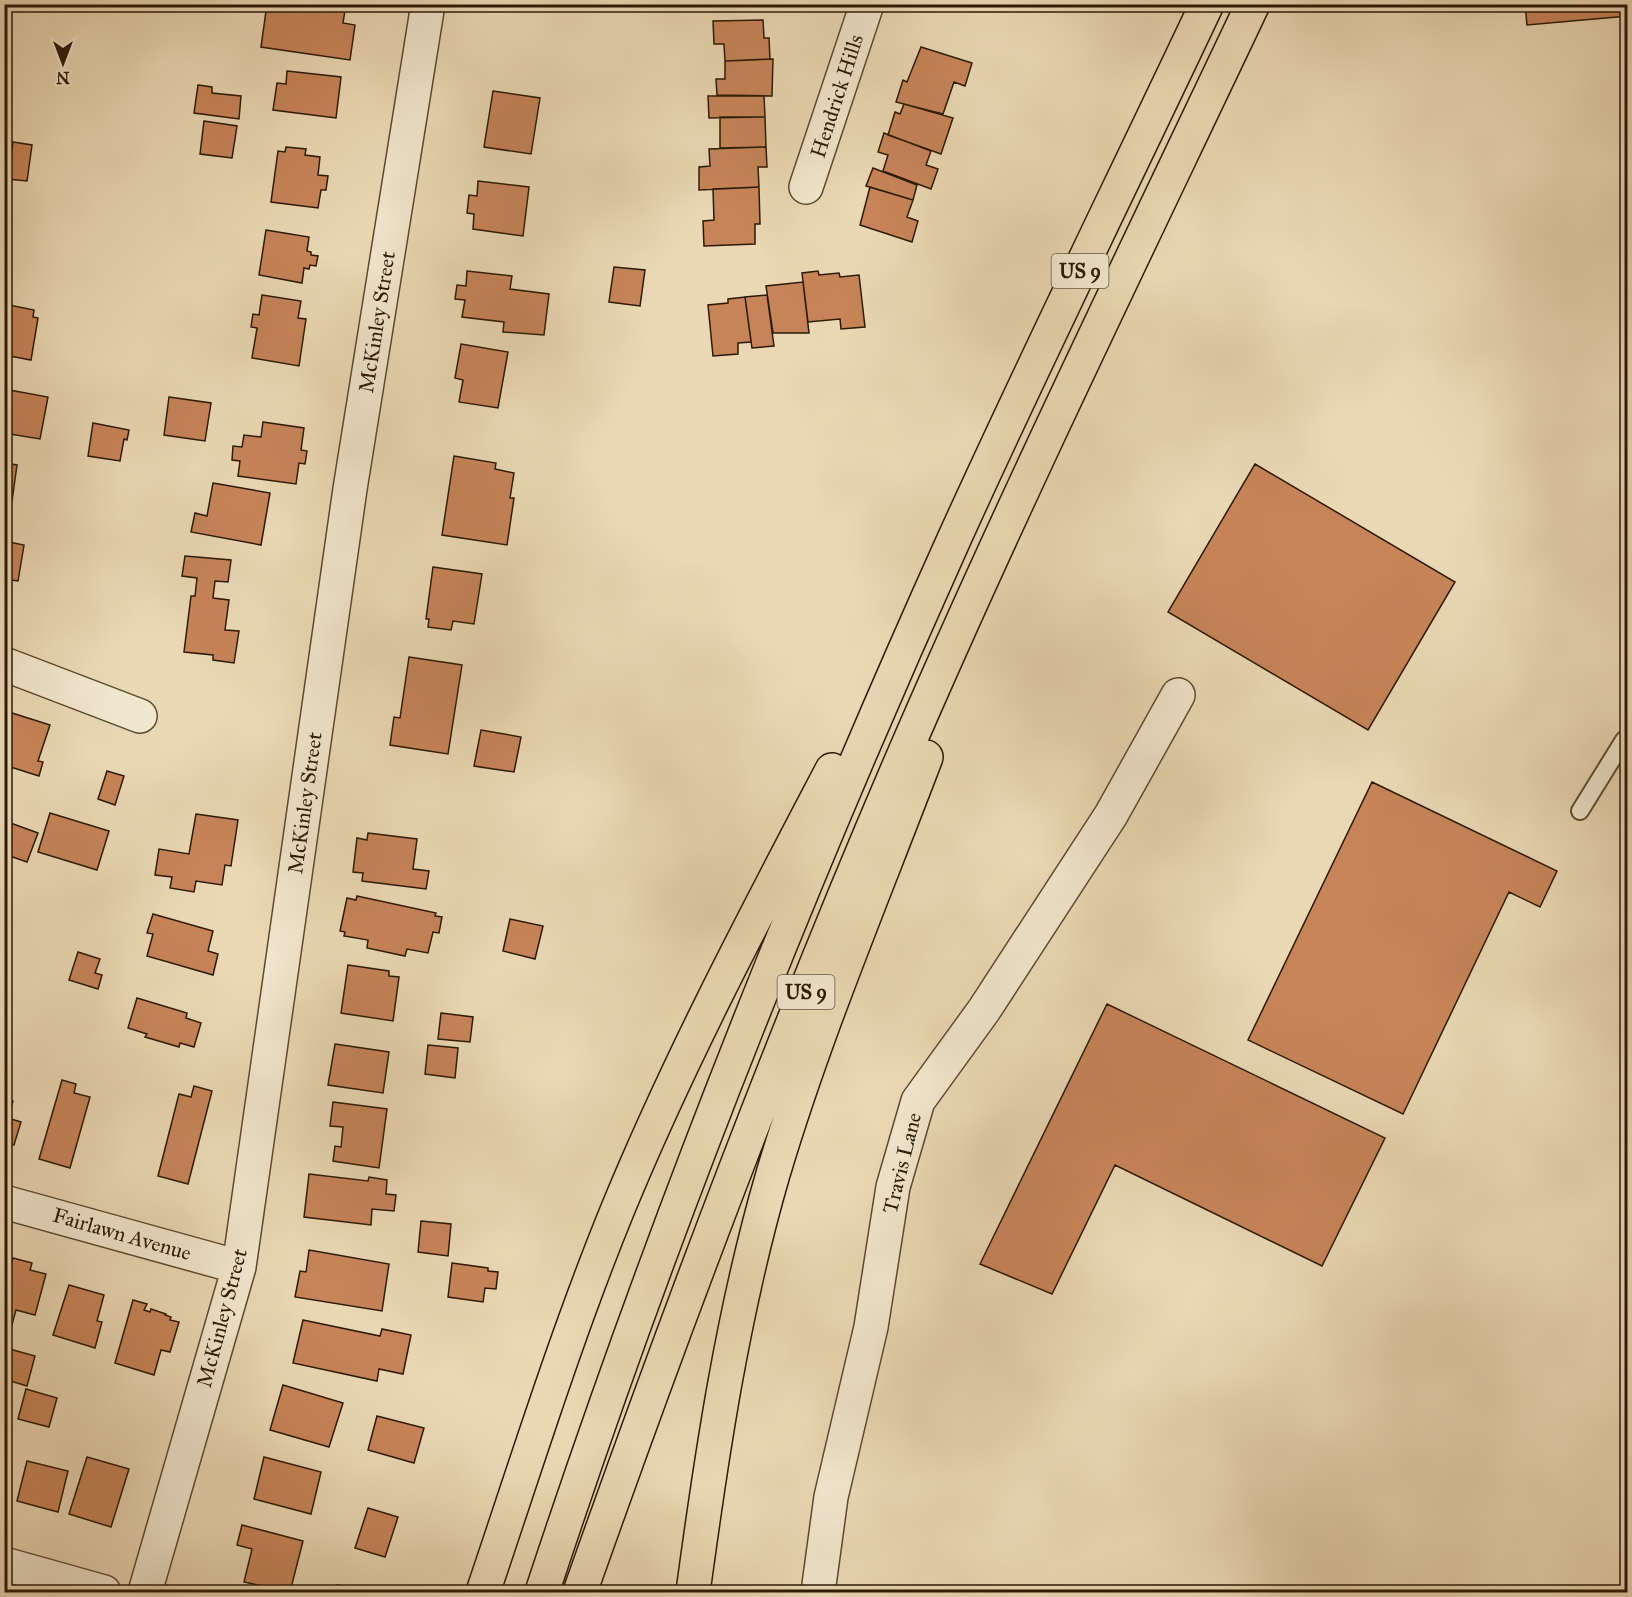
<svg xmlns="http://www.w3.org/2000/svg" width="1632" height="1597" viewBox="0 0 1632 1597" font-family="'IM FELL Great Primer',serif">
<rect width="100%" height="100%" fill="#ead8b4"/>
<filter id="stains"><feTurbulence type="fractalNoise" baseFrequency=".00333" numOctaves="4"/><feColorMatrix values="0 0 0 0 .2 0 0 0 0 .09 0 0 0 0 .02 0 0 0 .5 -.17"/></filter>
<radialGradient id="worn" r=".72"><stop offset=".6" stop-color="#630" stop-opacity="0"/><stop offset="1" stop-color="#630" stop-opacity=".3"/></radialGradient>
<path fill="#c78459" stroke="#2c1904" stroke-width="1.5" d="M267 4H346L343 23 355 25 350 60 261 47Z
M1525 4H1628V16L1527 25Z
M763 20 764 38H769L770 59 725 61 724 44H714L713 21Z
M921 47 972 63 965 86 954 82 943 114 896 102 903 80 907 82Z
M773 59 772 96 717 95 716 79H725V61Z
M287 71 341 77 336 118 273 110 277 83 286 84Z
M198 85 212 87V93L241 96 239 119 194 113Z
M493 91 540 98 531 154 484 147Z
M708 96H764L765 117 709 118Z
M904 104 953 118 941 154 888 135 895 112 900 114Z
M720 117H765L766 147 720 148Z
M204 121 237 126 232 158 200 154Z
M884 133 931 151 926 165 938 169 931 189 883 171 888 155 878 152Z
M13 142 32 145 27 181 8 179Z
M286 147 306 149 305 155 320 157 318 175 328 176 326 190H321L318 208 271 202 278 151 285 152Z
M766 147 767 167H758L759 187 699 190V167L710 166 709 149Z
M873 168 917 185 913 200 866 186Z
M478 181 529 187 523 236 473 229 474 214 467 213 469 195 477 196Z
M759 187 760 224H755V244L704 246 703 221 714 220 713 189Z
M870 187 913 200 907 217 918 221 912 242 860 225Z
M266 230 309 237 307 251 311 252V255L318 256 316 266 310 265 309 269 304 268 302 283 259 275Z
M614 267 645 270 640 306 609 302Z
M467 271 512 276 510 289 549 294 544 335 503 332 504 322 462 317 465 300 455 299 457 285 466 286Z
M818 271 819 275 839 273 840 277 859 275 865 327 841 329 840 319 808 322 802 273Z
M803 282 809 333H773L766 286Z
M262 295 301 301 298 318 306 319 299 366 252 358 257 328 251 327 253 314 259 315Z
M767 295 774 346 752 348 745 297Z
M745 297 751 342 738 343V354L713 356 708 305 728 303V299Z
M4 304 34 310 33 317 38 318 31 360 4 355Z
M461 344 508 352 498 408 459 402 463 380 455 378Z
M4 389 48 397 40 439 4 433Z
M169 397 211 403 205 441 164 435Z
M263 422 304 428 301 450 307 451 305 464 299 463 296 484 238 476 240 461 232 460 233 446 242 447 244 435 261 437Z
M93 423 129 430 127 440 124 439 120 461 88 456Z
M454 456 496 463 495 469 514 473 510 498H514L507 545 442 535Z
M4 463 17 465 12 501 4 500Z
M1255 464 1455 582 1368 730 1168 612Z
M213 483 270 493 261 545 191 532 195 513 207 516Z
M4 541 24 545 18 581 4 579Z
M185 556 231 560 228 582 215 581 213 598 229 600 225 630 239 631 234 663 213 660V655L184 652 191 596H195L197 578 182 576Z
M433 567 482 574 474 624 453 621 451 630 428 627 429 619H426Z
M409 657 462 665 448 754 390 745 394 717 400 718Z
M9 712 50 725 38 761 43 762 39 776 4 765V728Z
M481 730 521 737 514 772 474 766Z
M107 771 124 776 115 805 98 799Z
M1372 782 1557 871 1540 907 1509 892 1403 1114 1248 1040Z
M50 813 109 831 97 870 38 852Z
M196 814 238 820 231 866 225 865 222 885 196 881 194 892 170 888 172 877 155 875 159 849 189 854Z
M5 821 38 833 27 862 4 854Z
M368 833 417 839 413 869 429 871 426 889 362 881 363 873 353 872 357 838 367 840Z
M357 896 436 913 435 916 442 917 439 933 433 932 428 953 407 949 405 956 367 948 368 940 344 936 345 932 340 931 347 898 356 900Z
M153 914 213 931 208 951 218 954 213 975 147 956 153 934 147 933Z
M510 919 543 926 535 959 503 951Z
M78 952 100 959 95 973 102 975 98 989 69 980Z
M348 965 389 971V976L399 977 393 1021 341 1013Z
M137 998 187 1013 186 1018 201 1023 194 1047 180 1043 179 1047 145 1037 147 1034 128 1028Z
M1107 1004 1385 1138 1322 1266 1115 1165 1052 1294 980 1264Z
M441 1013 473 1017 470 1042 438 1039Z
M335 1044 389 1052 383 1093 328 1085Z
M428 1045 458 1048 455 1078 425 1074Z
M62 1080 76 1084 74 1093 90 1097 70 1168 39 1159Z
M194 1086 212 1091 188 1184 158 1176 179 1094 191 1097Z
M4 1099 13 1101 8 1118 21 1122 14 1145 4 1143Z
M333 1102 387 1109 379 1168 333 1161 335 1146 341 1147 343 1127 330 1126Z
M309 1174 368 1181 369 1177 387 1180 386 1194 396 1195 394 1211 372 1209 371 1225 304 1217Z
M421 1221 451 1224 448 1256 418 1252Z
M309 1250 389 1264 382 1311 295 1297 300 1271 306 1272Z
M13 1258 32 1263 30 1270 46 1274 35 1315 16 1310 11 1328 4 1326V1264L11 1265Z
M452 1263 488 1268V1271L498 1272 496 1289 485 1288 483 1302 448 1297Z
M69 1285 104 1295 97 1321 102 1322 95 1348 53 1335Z
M133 1300 147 1304 144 1310 150 1312 151 1309 166 1314 165 1315 171 1317 170 1320 179 1322 170 1352 161 1350 154 1375 115 1363Z
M303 1320 380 1336 382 1329 411 1335 403 1374 379 1369 377 1381 293 1363Z
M6 1348 35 1356 27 1386 4 1379Z
M283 1385 343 1403 329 1447 270 1430Z
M26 1389 57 1398 49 1427 18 1419Z
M377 1416 424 1428 414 1463 368 1450Z
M87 1457 129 1469 111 1527 69 1514Z
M264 1457 321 1472 311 1514 254 1499Z
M27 1461 68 1471 58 1512 17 1501Z
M368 1508 398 1517 385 1557 355 1548Z
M242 1525 303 1541 290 1592 244 1582 252 1549 237 1545Z
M337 1585 368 1592H335Z"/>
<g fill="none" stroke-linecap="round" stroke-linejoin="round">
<defs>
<path id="lane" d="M1580 811 1624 740H1628"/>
<path id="street" d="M806 187 867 4
M4 664 140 716
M4 1202 239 1267
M4 1564 104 1592
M145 1592 239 1267 350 489 428 4
M818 1592 831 1497 871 1327 893 1187 918 1101 984 1010 1111 815 1178 695"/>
<path id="highway" d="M483 1592C526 1465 566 1336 617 1211 679 1060 756 915 832 770
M542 1592C660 1234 800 881 955 537 1036 358 1123 182 1207 4
M580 1592C679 1312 784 1033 902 759 1012 504 1134 255 1253 4
M693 1592C712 1452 733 1311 773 1174 815 1033 874 894 926 757"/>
</defs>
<use href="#lane" stroke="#5c4930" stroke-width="20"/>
<use href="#street" stroke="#5c4930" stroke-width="36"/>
<use href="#highway" stroke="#2c1904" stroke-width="36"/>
<use href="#lane" stroke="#f1e6ce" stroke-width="16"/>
<use href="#street" stroke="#f1e6ce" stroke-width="33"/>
<use href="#highway" stroke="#ead8b4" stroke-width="33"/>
</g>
<g text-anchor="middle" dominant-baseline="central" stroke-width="5" stroke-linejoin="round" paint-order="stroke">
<g fill="#f1e6ce" stroke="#675641" stroke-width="1.5">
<rect x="1051.5" y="254" width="57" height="34" rx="4.5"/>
<rect x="777.5" y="975" width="57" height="34" rx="4.5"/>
</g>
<g font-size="20" font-weight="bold" fill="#2c1904">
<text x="1080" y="271">US 9</text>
<text x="806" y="992">US 9</text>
</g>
<g font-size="21" fill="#2c1904" stroke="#f1e6ce">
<text transform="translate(837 96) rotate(-72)">Hendrick Hills</text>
<text transform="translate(377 322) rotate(-81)">McKinley Street</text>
<text transform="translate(305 803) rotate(-82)">McKinley Street</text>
<text transform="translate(902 1163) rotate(-76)">Travis Lane</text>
<text transform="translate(122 1234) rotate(16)">Fairlawn Avenue</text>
<text transform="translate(222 1318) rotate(-75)">McKinley Street</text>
</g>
</g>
<rect width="1632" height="1597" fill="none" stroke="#ead8b4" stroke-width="24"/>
<rect x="6" y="6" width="1620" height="1585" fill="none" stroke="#2c1904" stroke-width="3"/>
<rect x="12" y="12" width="1608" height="1573" fill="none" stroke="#2c1904" stroke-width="1.5"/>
<g transform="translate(63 63) rotate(180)" stroke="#f1e6ce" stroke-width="4.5" paint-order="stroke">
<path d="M0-4.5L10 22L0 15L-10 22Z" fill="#2c1904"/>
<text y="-9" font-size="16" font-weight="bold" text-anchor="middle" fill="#2c1904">N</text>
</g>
<rect width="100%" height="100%" filter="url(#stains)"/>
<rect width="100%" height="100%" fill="url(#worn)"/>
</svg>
